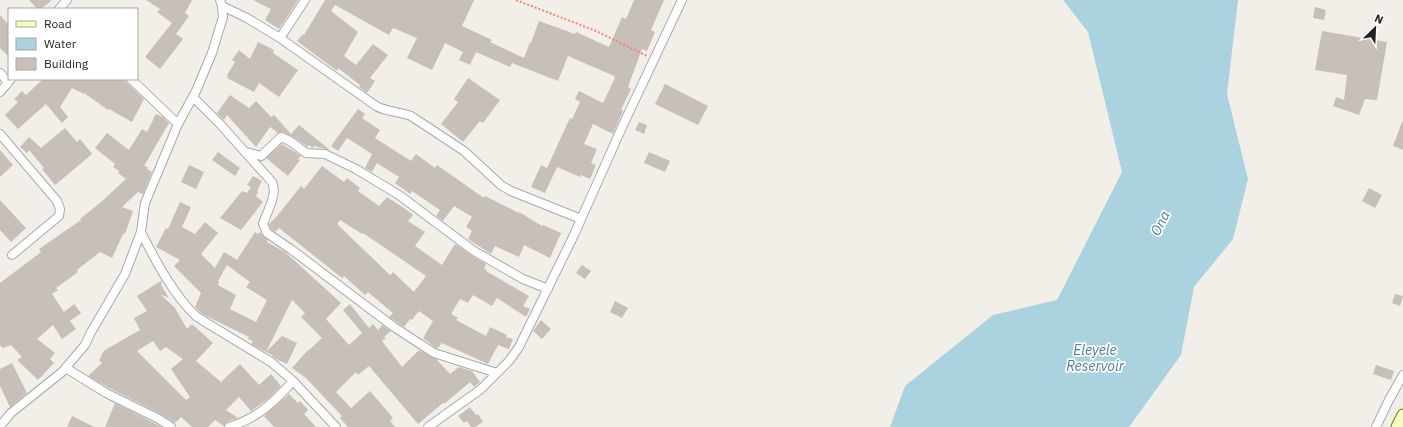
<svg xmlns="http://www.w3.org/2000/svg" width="1403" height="427" viewBox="0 0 1403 427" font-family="'IBM Plex Sans',sans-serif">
<rect width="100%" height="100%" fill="#f2efe9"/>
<path fill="#aad3df" d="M1063 0H1238L1227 94 1248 179 1233 239 1194 287 1181 355 1129 427H890L905 386 993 315 1057 300 1122 172 1088 32Z"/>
<path fill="#c7bfb8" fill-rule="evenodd" d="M29 0H52L41 9H37Z
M146 0H192L185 13 189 16 176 34 183 39 160 69 145 57 172 23 157 12 160 9Z
M253 0H298L279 29 265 20 271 9Z
M325 0H474L462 26 492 40 490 42 524 58 530 42 531 43 539 21 575 34 576 32 609 47 622 17 626 19 634 0H664L651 30 655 32 647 51 642 49 628 87 631 89 621 110 623 111 613 134 593 124 584 144 597 149 591 163 596 165 590 179 581 175 580 177 557 167 545 193 531 187 541 165 547 168 570 118 572 119 580 102 575 99 579 91 603 103 615 78 614 76 568 56 558 81 512 63 510 67 476 52 470 65 459 60 463 52 445 43 432 70 407 58 417 38 393 28 389 35 335 5 331 11 358 32 344 56 356 65 373 44 388 55 370 78 375 81 367 93 359 87 360 85 338 68 337 71 297 41 303 34 304 35Z
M1315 7 1326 10 1324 20 1313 18Z
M0 15 9 25V57L0 48Z
M1322 31 1387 42 1377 100 1365 99 1359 115 1333 106 1336 97 1344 100 1347 75 1315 70Z
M258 42 274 50 273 53 298 70 279 97 259 83 254 92 227 78 228 76 227 75 235 62 232 60 239 50 250 59Z
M468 78 500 100 483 123 480 121 463 142 441 124 458 102 454 99Z
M43 79H123L144 99 132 122 109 109 108 110 84 93V94L72 88 60 107 68 117 62 123 46 104 18 129 5 115 18 102 14 99 22 91 26 95Z
M665 84 708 106 698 125 655 104Z
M230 95 249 108 256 101 271 117 274 115 291 134 299 125 330 150 314 146 312 148 309 145 308 147 293 137 283 132H280L276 134 277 132 270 127 256 147 227 115 224 120 217 113Z
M358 109 365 114 362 118 380 130 375 138 411 161 416 154 435 168 437 165 484 198 485 196 519 213V212L542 226 543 225 561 233 550 258 524 245 519 257 495 246 491 254 468 239 472 231 466 227 472 217 454 206 443 221 436 216 440 210 412 191 410 194 395 183 399 177 377 163 372 172 365 168 372 154 347 138 338 151 331 146Z
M156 114 163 117 169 123 144 166 148 167 147 169 152 172 143 194 138 192 122 207 133 211 125 234H123L112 258 100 252 77 270 78 272 56 288 58 290 52 294 64 312 74 304 81 313 70 321 76 329 62 339 53 325 37 339 55 353 50 359 54 363 38 380 17 360 22 357 11 345 3 348 0 345V283L41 252 39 249 81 220 80 219 101 202 126 179 118 173 119 171 113 167 115 164 95 148 107 133 129 150 142 129 147 132Z
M639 122 647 125 644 134 635 130Z
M1402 122H1403V150L1393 146Z
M65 128 77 142 80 139 92 154 55 185 42 169 44 168 29 150 27 153 20 147 29 137 41 148Z
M282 144 301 156 298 159 300 160 288 176 266 158Z
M0 150 13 165 0 177Z
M218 152 240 168 235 176 212 160Z
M649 152 670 161 665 172 644 163Z
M189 165 204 172 196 189 181 182Z
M322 166 344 182 347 178 360 188 358 191 379 206 387 197 404 208 413 215 408 221 425 232 415 246 442 265 455 244 471 255 486 264 484 269 487 270 486 271 529 296 523 306 530 309 526 317 497 298 492 306 473 295 468 303 460 299 451 314 458 318 456 320 486 336 490 327 507 335 506 337 513 339 509 349 498 345 488 364 442 343 438 348H436L423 338 433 321 419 311 412 320 410 319 404 327 389 317 393 313 368 292 365 295 344 276 342 278 279 228 275 232 271 229 269 224 278 215 301 186 304 189ZM340 220 362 234 363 233 426 276 414 292 393 272 390 275 337 224Z
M253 176 262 181 257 191 258 192 256 196 263 202 241 230 220 218 242 191 247 193 251 187 247 185Z
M1369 188 1382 195 1375 208 1362 201Z
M0 200 26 228 11 242 0 230Z
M180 202 191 207 182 227 195 234 205 222 218 233 201 254 215 268 224 252 237 260 255 232 258 234 260 232 264 237 268 240 267 242 285 252 341 303 326 319 349 345 362 333 343 310 350 304 369 328 373 324 378 330 382 325 391 331 384 337 386 338 382 341 402 367 419 350 436 359 450 374 459 367 472 371 480 382 474 387 470 382 444 404 443 403 418 424 369 366 358 375 356 372 336 392 351 408 370 391 393 418 390 421 395 427H348L340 418 342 416 323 396 306 378 292 368 307 351H308L322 338 301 317 305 313 292 300 266 352 251 344 253 341 248 339 249 337 202 314 195 307 201 293 174 266 180 260 156 247 166 228 168 229ZM227 265 250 282 246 287 267 300 256 322 230 309 236 295 218 285 219 281H218Z
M582 265 591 271 585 279 576 273Z
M161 281 162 282 161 285 169 298 160 294 175 308 187 329 192 324 213 343 196 361 221 382 240 364 259 385 271 374 281 386 268 399 251 411 239 397 226 410 238 418 227 422 224 426 215 420 208 427H192L181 417 175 423 161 414 109 388 88 376 102 363 99 360 102 356 101 355 105 350 140 330 134 318 147 311 137 296ZM153 341 160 351 166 347 183 359 171 369 190 397 186 400 137 351Z
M1395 294 1403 296 1400 306 1392 303Z
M615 301 628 308 622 318 610 312Z
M541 320 551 329 542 339 533 331Z
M282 336 297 343 287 364 276 359 272 356V355L266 352Z
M12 363 27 393 10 407 0 386V369Z
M1376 365 1394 371 1391 380 1373 374Z
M289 394 298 403 300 401 308 410 304 414 316 427H274L264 416Z
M115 403 156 424 161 427H105Z
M470 407 476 415 478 414 483 422 475 427H471L467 421 464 423 458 416Z
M72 416 94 427H67Z"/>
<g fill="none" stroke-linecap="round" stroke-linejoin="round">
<defs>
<path id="street" d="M222 6 247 18 280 38 376 106C387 112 400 112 411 116L464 151 502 186 511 191 581 219
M59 9 67 0
M280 38 305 0
M0 73 8 82
M131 79 178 124
M0 92 11 79
M193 97 220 124 272 182C278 195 267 211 263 224L267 233 292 250 394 327 434 353 497 373
M0 134 57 201 60 209 59 216 12 255
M246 152 261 156 281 137 290 141 306 153 325 154 356 169 399 195 474 251 523 279 548 289
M141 232C155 260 174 296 197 317L271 362 293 381 336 427
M66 368 106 393 159 419 171 427
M0 426 11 413 62 372 85 345 90 334 125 274 141 232 145 203 178 124 196 91 212 53 223 17 222 6 220 0
M229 427C258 418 273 403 293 381
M428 427 481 389 509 361 519 347 574 235 623 125 682 0
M1376 427 1389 400 1403 375"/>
<path id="secondary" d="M1397 427 1403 415"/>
</defs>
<use href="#street" stroke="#a9a9a9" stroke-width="10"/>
<use href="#secondary" stroke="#707d05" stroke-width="13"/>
<path stroke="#fa8072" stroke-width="2" stroke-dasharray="2 2" stroke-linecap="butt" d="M516 0 596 31 647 56"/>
<use href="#street" stroke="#fff" stroke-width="8"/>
<use href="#secondary" stroke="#f7fabf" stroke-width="11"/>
</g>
<g text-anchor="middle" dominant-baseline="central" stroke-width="3.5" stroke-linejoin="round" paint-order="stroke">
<g font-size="14" font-style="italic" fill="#4a7aab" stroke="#fff">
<text transform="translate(1160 223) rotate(-63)">Ona</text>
<text x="1095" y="350">Eleyele<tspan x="1095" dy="16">Reservoir</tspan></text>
</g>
</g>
<rect x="8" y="8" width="130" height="72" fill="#ffffff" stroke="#a7a7a7"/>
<rect x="16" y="21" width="20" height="6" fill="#f7fabf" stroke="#a7a7a7"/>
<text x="44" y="28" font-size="12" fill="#222222">Road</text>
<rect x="16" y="38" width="20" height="12" fill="#aad3df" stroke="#a7a7a7"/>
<text x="44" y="48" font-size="12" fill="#222222">Water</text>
<rect x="16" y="58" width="20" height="12" fill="#c7bfb8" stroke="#a7a7a7"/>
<text x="44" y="68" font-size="12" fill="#222222">Building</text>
<g transform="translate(1375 28) rotate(24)" stroke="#ffffff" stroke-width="3" paint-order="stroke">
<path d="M0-3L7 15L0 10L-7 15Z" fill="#222222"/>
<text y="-6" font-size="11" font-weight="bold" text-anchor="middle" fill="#222222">N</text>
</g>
</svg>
